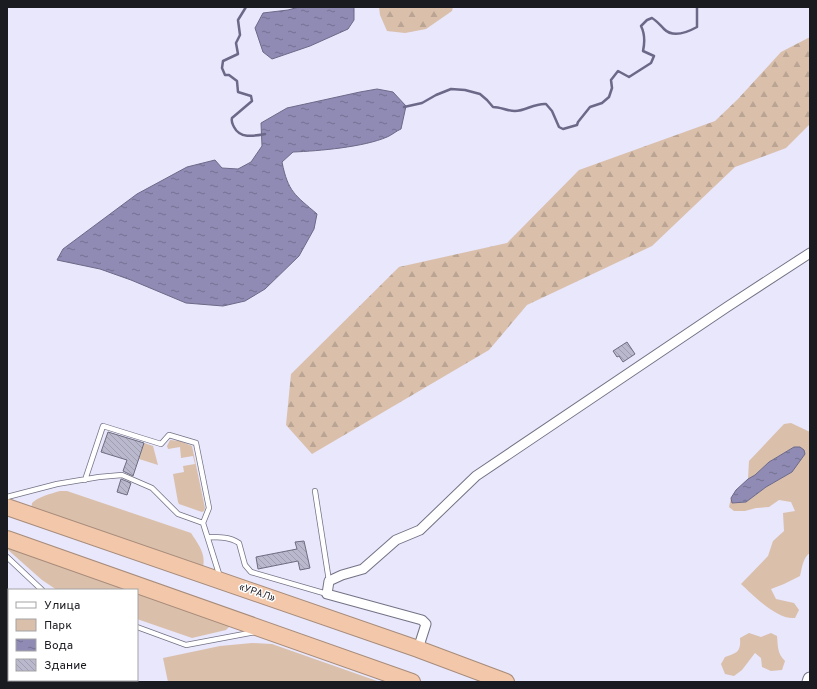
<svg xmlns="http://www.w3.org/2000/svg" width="817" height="689" viewBox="0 0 817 689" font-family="Overpass,sans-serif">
<defs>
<pattern id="forest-firs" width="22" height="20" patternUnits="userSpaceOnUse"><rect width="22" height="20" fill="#dabfab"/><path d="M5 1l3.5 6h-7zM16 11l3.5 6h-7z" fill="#baa493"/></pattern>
<pattern id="water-ripples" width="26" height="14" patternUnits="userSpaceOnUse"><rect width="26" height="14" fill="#8f8bb4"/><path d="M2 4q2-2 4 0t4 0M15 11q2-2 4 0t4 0" fill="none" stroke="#747192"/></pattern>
<pattern id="building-back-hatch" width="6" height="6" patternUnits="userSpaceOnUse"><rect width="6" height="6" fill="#b9b8cc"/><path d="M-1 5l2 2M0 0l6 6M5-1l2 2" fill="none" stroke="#9e9eaf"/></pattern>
</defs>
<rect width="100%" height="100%" fill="#e8e7fc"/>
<path fill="#dabfab" d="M791 423 810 432V553C803 557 802 568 800 576L784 584 771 589 776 599 794 603 799 610 795 618C777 620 754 596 741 584L768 556 773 541 784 531 783 513 795 511 791 502 779 500 769 507 756 508 745 511H734L729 507 731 498 732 503 746 502 766 487 792 472 794 447 769 462 755 475 748 479 749 461 784 424Z
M170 440 180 441 192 446 205 508 204 511 202 512 179 504 178 502 173 474 184 472 183 466 195 464 193 456 181 458 180 447 168 449 167 446Z
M144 443 153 446 158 465 139 459Z
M60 491H67L191 533C198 544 206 553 203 567L31 510 32 503C40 496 50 494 60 491Z
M7 547 131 590H57L42 580 7 549Z
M137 592 230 626 226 630 192 638 137 619Z
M749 633 761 637 771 633 777 636C778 646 777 653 785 661L782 670 771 671 762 667 761 658 755 653 742 670 734 676 725 674 721 664 725 657C737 653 741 652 740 638Z
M252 643 272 644 380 682H168L163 658 220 646Z
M9 650V680H86L87 682H7V652Z"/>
<path fill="url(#forest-firs)" d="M379 7H453L452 11 426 29 405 33 387 31 380 15Z
M810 37V124L786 148 735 167 652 246 527 305 489 350 312 454 286 425 291 374 399 267 507 243 579 170 715 121 738 99 781 52Z"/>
<path fill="url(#water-ripples)" stroke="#6c6988" d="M299 7H354V20L348 29 310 46 272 59 263 52 255 28 263 13 288 10Z
M377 89 393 92 406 106 401 129C396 131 392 135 387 137 364 147 319 151 293 152L282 162C288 192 295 195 317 214L314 229 299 256 265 289 245 301 223 306 186 303 131 280 100 269 57 260 63 249 137 194 187 167 215 160 222 168 238 169 251 162 262 146 261 123 287 108 360 92Z
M794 447H800L804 450 805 454 792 472 766 487 746 502 732 503 731 498 736 490 748 479 755 475 769 462Z"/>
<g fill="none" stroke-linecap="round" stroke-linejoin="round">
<path stroke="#6c6988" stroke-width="2.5" d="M246 7 238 20 240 35 236 43 238 54 223 61 222 68 225 75H229L237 81 238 92 251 96 252 101 232 118C231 122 232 123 234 127 240 139 254 136 265 134
M404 107 422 103 436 95 451 89 465 90 480 94 487 100 493 107C501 107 507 111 515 111 526 111 534 103 546 104L552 111 559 127 563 129 577 125 578 122 590 107 602 103 609 97 612 88 611 80 618 71 629 77 651 63 654 56 643 51C645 42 645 34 641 26L647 20 652 18C657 21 660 25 664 29 673 38 688 32 697 27V7"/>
</g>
<path fill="url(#building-back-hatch)" stroke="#6e6c7f" d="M627 342 635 354 623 362 619 356 617 357 613 351Z
M108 432 144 443 133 476 123 471 127 460 101 452Z
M121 479 131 483 127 495 117 492Z
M304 541 310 568 300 570 298 561 258 569 256 557 297 549 295 542Z"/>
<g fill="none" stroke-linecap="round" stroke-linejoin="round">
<defs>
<path id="lane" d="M85 480 103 426 161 444 169 435 196 443 209 508 203 523
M315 491 329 581
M7 497 57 484 99 477 122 475 152 488 178 514 203 523 220 577
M208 537C219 537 230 537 239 543L245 565 251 572 327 594
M7 557 42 590
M137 627 186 645 255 632"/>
<path id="street" d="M418 649 426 624 422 620 327 594 329 581 342 575 363 569 396 540 420 530 476 476 727 307 810 253"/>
<path id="secondary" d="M809 682 810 679"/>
<path id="highway" d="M7 507 418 649 506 682
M7 539 412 682"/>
</defs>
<use href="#lane" stroke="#737285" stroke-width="6"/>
<use href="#street" stroke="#737285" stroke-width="11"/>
<use href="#secondary" stroke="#737285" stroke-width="15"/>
<use href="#highway" stroke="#a78b7a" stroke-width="18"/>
<use href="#lane" stroke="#fff" stroke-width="4.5"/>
<use href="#street" stroke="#fff" stroke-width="9"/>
<use href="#secondary" stroke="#fff" stroke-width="13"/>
<use href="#highway" stroke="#f3c8aa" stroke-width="16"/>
</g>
<g text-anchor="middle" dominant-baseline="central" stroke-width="3" stroke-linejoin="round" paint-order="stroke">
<g font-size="10" fill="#1a1a21" stroke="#fff">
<text transform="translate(257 593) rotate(19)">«УРАЛ»</text>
</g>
</g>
<rect width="817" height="689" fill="none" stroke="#1a1a21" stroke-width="16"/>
<rect x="8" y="589" width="130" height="92" fill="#ffffff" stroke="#a3a3a6"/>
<rect x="16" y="602" width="20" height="6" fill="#ffffff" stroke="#a3a3a6"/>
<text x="44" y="609" font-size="12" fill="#1a1a21">Улица</text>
<rect x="16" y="619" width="20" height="12" fill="#dabfab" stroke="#a3a3a6"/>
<text x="44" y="629" font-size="12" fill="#1a1a21">Парк</text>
<rect x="16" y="639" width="20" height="12" fill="url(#water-ripples)" stroke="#a3a3a6"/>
<text x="44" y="649" font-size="12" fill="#1a1a21">Вода</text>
<rect x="16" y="659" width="20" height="12" fill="url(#building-back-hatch)" stroke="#a3a3a6"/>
<text x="44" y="669" font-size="12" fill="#1a1a21">Здание</text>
</svg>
